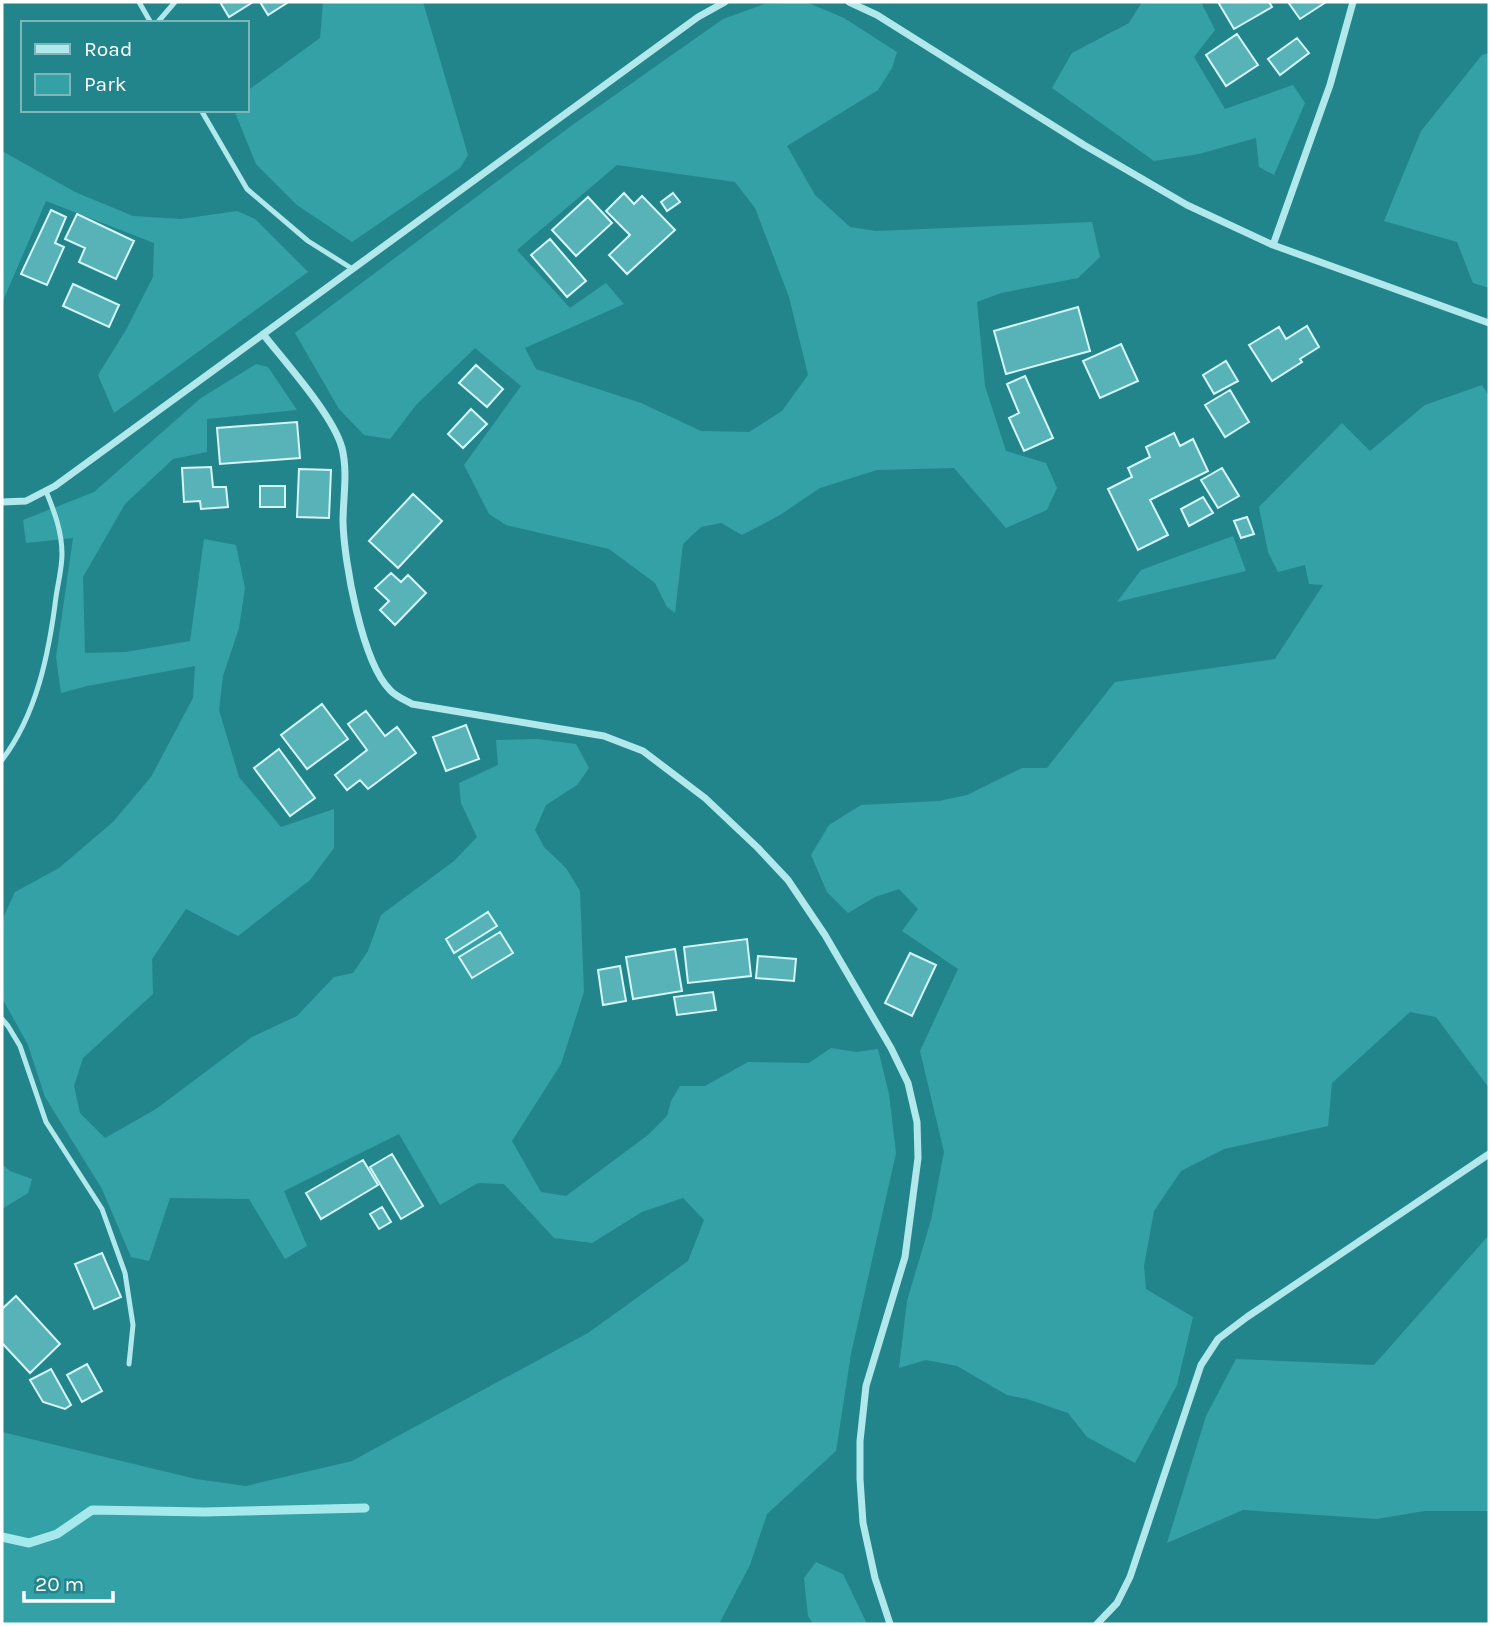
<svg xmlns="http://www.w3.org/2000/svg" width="1491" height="1626" viewBox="0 0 1491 1626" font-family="Karla,sans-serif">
<rect width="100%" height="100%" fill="#23858c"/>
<path fill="#34a1a7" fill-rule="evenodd" d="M323 2H423L468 155 460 168 352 242 297 205 256 164 234 110H247V91L320 38Z
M806 2 844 18 897 52 892 68 878 90 787 146 815 195 850 227 876 231 1092 222 1100 257 1078 278 1001 293 977 302 985 386 1006 451 1046 463 1057 488 1047 510 1006 528 954 468 877 470 820 488 780 515 742 535 721 523 701 527 683 544 675 613 667 607 655 583 609 549 506 525 489 514 464 465 521 386 475 348 416 405 390 439 364 435 339 409 295 333 571 126 723 19 765 4ZM617 165 735 182 755 208 789 297 808 375 782 411 749 432 701 431 641 403 536 369 525 348 624 304 606 283 570 308 517 250Z
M1142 2H1201L1215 30 1194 57 1225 109 1293 85 1305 103 1274 175 1259 167 1256 138 1199 154 1154 161 1052 88 1072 53 1129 23Z
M1489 53V288L1473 283 1457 242 1384 221 1421 131 1482 55Z
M2 151 75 192 133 216 181 219 237 211 255 219 308 272 114 413 98 375 126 330 153 277 154 243 46 201 2 303Z
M256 364 268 367 297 410 207 419V452L173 459 125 504 83 577 85 653 126 652 190 641 204 539 236 545 245 588 239 628 223 676 219 710 239 777 281 827 334 809V848L310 880 238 936 186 909 152 959 153 994 83 1058 74 1086 80 1113 105 1138 156 1109 252 1037 297 1016 334 977 353 973 368 951 381 915 454 861 477 837 461 803 459 783 498 765 496 740 537 739 576 744 589 768 577 785 546 805 535 830 544 847 566 868 580 891 584 992 561 1064 512 1141 541 1192 566 1196 648 1135 667 1116 671 1101 680 1086H705L748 1062 809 1063 831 1048 856 1052 878 1049 889 1094 896 1153 851 1354 836 1451 767 1514 750 1565 719 1624H2V1432L196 1479 246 1486 352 1461 588 1333 688 1261 704 1220 683 1198 642 1212 592 1243 554 1238 504 1184 478 1183 440 1205 399 1134 284 1191 307 1246 285 1259 249 1199 170 1198 149 1261 131 1257 102 1189 45 1097 28 1045 2 998V920L15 892 59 868 113 822 151 777 193 698 195 666 87 686 61 693 56 657 73 538 26 543 23 520 94 492 201 398Z
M1482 385 1489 396V1088L1436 1017 1410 1012 1332 1083 1328 1126 1224 1149 1181 1171 1154 1211 1144 1266 1146 1289 1193 1317 1177 1385 1135 1463 1087 1437 1068 1413 1027 1399 1007 1395 957 1366 926 1360 899 1368 907 1301 931 1220 944 1152 920 1051 958 969 902 931 918 909 899 889 875 897 848 913 827 892 811 855 829 825 861 805 939 801 967 795 1022 768H1047L1115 682 1275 659 1323 585 1309 584 1305 565 1278 572 1268 552 1259 507 1342 423 1370 451 1425 405Z
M1233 536 1246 571 1117 602 1141 570Z
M2 1164 10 1171 32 1179 28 1193 2 1209Z
M1489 1235V1511H1424L1377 1519 1243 1510 1167 1543 1206 1416 1236 1359 1374 1365Z
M816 1562 843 1574 867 1624H813L808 1616 804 1578Z"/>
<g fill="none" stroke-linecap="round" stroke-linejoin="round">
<path stroke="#a5e9ec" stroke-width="9" d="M2 1537 29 1543 57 1534 92 1510 204 1512 365 1508"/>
</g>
<path fill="#58b3b8" stroke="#d5f6f8" stroke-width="2" d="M220 2H253L229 17Z
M260 2H287V3L268 15Z
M1218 2H1269L1272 7 1234 29Z
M1288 2H1326L1300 19Z
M1237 34 1258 65 1226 86 1206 55Z
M1297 38 1309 53 1280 75 1268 59Z
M624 193 634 204 642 196 675 230 627 274 609 255 630 235 606 211Z
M673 193 680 202 667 211 661 202Z
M588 197 612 223 576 256 552 230Z
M51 210 66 217 55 243 64 247 47 285 21 274Z
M77 214 134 241 116 279 79 262 85 248 65 239Z
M550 239 586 281 567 297 531 255Z
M73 284 119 305 109 327 63 306Z
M1078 307 1090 351 1006 374 994 331Z
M1307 326 1319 347 1300 359 1302 362 1272 381 1249 345 1279 327 1286 339Z
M1121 344 1138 381 1100 398 1083 361Z
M1226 361 1238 381 1214 394 1203 375Z
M476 365 503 389 487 407 459 383Z
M1025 376 1053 438 1024 451 1009 418 1019 413 1007 384Z
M1230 390 1249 422 1225 437 1205 405Z
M471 409 487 424 463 448 448 434Z
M297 422 300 458 220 464 217 428Z
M1174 433 1180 446 1193 439 1208 471 1150 500 1168 535 1138 550 1108 489 1132 477 1128 468 1150 457 1146 447Z
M211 467 213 487H226L228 507 201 509 200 501 184 502 182 468Z
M1222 468 1239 496 1218 508 1201 480Z
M299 469 331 470 329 518 297 517Z
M260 486H285V507H260Z
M413 494 442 521 398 568 369 541Z
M1203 497 1213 513 1189 526 1181 509Z
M1247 517 1254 534 1241 538 1234 521Z
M391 573 401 582 408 575 426 593 395 625 380 610 389 601 375 588Z
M322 704 348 739 307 769 281 735Z
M366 711 385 736 397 727 416 753 368 789 360 780 347 790 335 775 367 750 348 724Z
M466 725 479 759 446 771 433 737Z
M279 749 315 798 290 816 254 768Z
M488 912 497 926 454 953 446 939Z
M500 932 513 953 472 978 459 957Z
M747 939 751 976 688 983 684 947Z
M675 949 682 991 633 999 626 957Z
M910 953 936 965 912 1016 885 1003Z
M758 956 796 959 794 981 756 978Z
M620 966 626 1001 603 1005 598 970Z
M713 992 716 1010 677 1015 674 997Z
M392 1154 423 1206 401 1219 370 1167Z
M363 1160 378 1185 321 1219 306 1193Z
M382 1207 391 1222 379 1229 370 1214Z
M102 1253 121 1297 94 1309 75 1264Z
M16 1296 60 1344 30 1373 2 1343V1309Z
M87 1364 102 1391 82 1402 67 1375Z
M51 1369 71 1405 65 1409 43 1402 30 1380Z"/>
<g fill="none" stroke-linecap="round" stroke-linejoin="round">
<path stroke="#b1e8eb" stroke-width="5" d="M139 2 151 23
M157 23 175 2
M201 110 247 189 308 241 351 268
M2 760C37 714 49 653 56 597 58 583 62 568 62 554 62 531 54 511 46 491
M2 1019 8 1026 20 1046 46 1122 102 1209 125 1273 133 1325 129 1364"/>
<path stroke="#b1e8eb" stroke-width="7" d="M849 2 877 15 1084 145 1187 205 1273 245 1489 323
M1273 245 1330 85 1353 2
M263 334C285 362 333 415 342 448 348 472 343 498 343 522 344 562 362 662 390 690 395 696 405 700 412 704L604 736 643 751 705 798 758 848 788 880 825 935 891 1048 908 1083 917 1122 918 1158 905 1257 866 1386 860 1441V1479L863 1523 875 1578 890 1624
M2 502 26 501 55 486 698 17 725 2
M1097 1624 1117 1603 1130 1577 1201 1365 1218 1339 1247 1317 1489 1154"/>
</g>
<rect width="1491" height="1626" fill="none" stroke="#ffffff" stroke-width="7"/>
<rect x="21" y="21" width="228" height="91" fill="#23858c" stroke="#7bb6ba" stroke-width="2"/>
<rect x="35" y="44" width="35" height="10" fill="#b1e8eb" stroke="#7bb6ba" stroke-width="2"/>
<text x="84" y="56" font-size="21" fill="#ffffff">Road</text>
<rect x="35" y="74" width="35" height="21" fill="#34a1a7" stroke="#7bb6ba" stroke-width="2"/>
<text x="84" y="91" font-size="21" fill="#ffffff">Park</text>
<path d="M24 1591v10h89v-10" fill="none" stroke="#ffffff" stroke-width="3.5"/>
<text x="35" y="1591" font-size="21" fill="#ffffff" stroke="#23858c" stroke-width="5" paint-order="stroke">20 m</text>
</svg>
